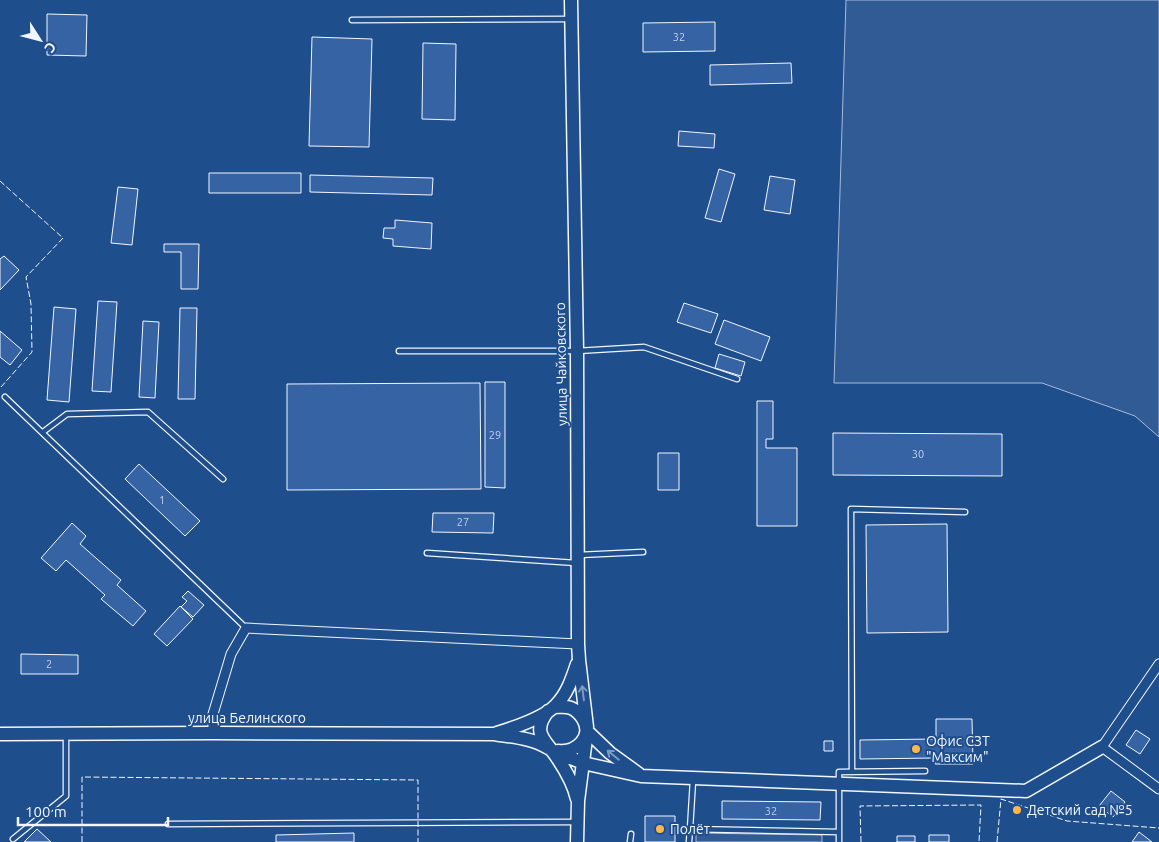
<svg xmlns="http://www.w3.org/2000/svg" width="1159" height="842" viewBox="0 0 1159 842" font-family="Ubuntu,sans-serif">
<rect width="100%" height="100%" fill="#1f4e8c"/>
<path fill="#305b95" stroke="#a8bbd7" d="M846 0H1159V437L1135 416 1042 383H834Z
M696 833 822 835V842H696Z"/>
<path fill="#3563a3" stroke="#f2f6ff" d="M47 14 87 15 86 56 47 55Z
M715 22V51L643 52V23Z
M312 37 372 39 369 147 309 146Z
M423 43 456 44 455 120 422 119Z
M791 63 792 83 710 85V65Z
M679 131 715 134 714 148 678 146Z
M719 169 735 174 721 222 705 218Z
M209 173H301V193H209Z
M310 175 433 178 432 195 310 192Z
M770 176 795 180 790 214 764 210Z
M118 187 138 189 132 245 111 243Z
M395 220 432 223 431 249 393 246V239L383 238 384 228H395Z
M164 244H199L198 289H181V252H164Z
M4 256 19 270 0 290V259Z
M98 301 117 302 111 392 92 391Z
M684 303 718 314 711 333 677 322Z
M54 307 76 309 69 402 47 400Z
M180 308H197L195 399H178Z
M724 320 770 337 761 361 715 344Z
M143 321 159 322 155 398 139 397Z
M0 331 22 350 10 365 0 357Z
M719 354 745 362 741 376 715 368Z
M485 382H505V488L485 487Z
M480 383 481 489 287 490V384Z
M757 401H773V439H766V448H797V526H757Z
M833 433 1002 434V476L833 475Z
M658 453H679V490H658Z
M139 464 200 521 185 536 125 479Z
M433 513H494L493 533 432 532Z
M72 523 86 536 80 544 121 580 117 585 146 611 133 626 101 599 105 595 66 560 56 571 41 558Z
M947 524 948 632 867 633 866 525Z
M188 591 204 605 193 617 181 607 187 601 182 597Z
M180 606 193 619 167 646 154 634Z
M21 654 78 655V674H21Z
M936 719H972L973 764H935V758L860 759V740L936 739Z
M1136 730 1150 739 1140 754 1126 745Z
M824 741H833V751H824Z
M1111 791 1125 802 1113 817 1099 806Z
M722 801 821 802 820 820 722 819Z
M645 816H675V842H645Z
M37 829 51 842H24Z
M1139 832 1152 842H1132Z
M354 833V842H276V835Z
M929 835H949V842H929Z
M897 836H915V842H897Z"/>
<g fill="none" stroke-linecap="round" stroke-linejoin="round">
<defs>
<path id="lane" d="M352 20 569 19
M399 351H577L644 347 737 379
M5 397 246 628
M43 432 67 414 148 412 223 479
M427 553 576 563
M579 555 643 552
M852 772 851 509 965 512
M168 824 576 822
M690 829 693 780
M13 839 66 796V735
M630 842 631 834
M689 842 690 829 839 832
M839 842V772L925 771"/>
<path id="street" d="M1159 664 1102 747 1159 789
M213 733V714L231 654 246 628 578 644"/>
<path id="secondary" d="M571 0 577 351 578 644 579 660 587 727
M555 707C560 707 566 706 571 708 576 710 580 714 583 719 594 737 576 753 558 751
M548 711C530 734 547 741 558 759 566 771 574 785 577 799
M587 731 610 753 639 774
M497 733C513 728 544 718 556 705 567 694 572 679 577 664
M0 734 213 733 494 734C513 737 532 738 548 748
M551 750 583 763 641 776 1026 791 1102 747
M577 842 578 801 587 731"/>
</defs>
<use href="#lane" stroke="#f2f6ff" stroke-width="7"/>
<use href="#street" stroke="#f2f6ff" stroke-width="11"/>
<use href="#secondary" stroke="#f2f6ff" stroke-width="15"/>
<use href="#lane" stroke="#1f4e8c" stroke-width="4.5"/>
<use href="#street" stroke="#1f4e8c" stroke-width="9"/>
<use href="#secondary" stroke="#1f4e8c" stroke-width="12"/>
<path stroke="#f2f6ff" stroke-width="1" stroke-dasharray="6 2.5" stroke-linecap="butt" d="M0 181 63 238 26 277 31 304 32 352 1 387 0 386
M82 842V777L418 780V842
M861 842 860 806 981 805 979 842
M997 842 1001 799 1067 821 1159 828"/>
</g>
<defs><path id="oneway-shaft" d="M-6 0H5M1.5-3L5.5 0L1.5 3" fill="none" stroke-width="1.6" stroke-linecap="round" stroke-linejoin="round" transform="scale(1.25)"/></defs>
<g stroke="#7e9ac0">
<use href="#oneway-shaft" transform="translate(583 693) rotate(-97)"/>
<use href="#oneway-shaft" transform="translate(613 755) rotate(-141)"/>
</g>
<g fill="#ffb74d" stroke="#1f4e8c" stroke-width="2">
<circle cx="916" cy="749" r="5"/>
<circle cx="1017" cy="810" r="5"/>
<circle cx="660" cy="829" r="5"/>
</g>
<g text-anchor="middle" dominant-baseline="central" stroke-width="4" stroke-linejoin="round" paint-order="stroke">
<g font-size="11" fill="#c3d1e8">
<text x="679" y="37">32</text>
<text x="495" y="435">29</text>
<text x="918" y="454">30</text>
<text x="162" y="500">1</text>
<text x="463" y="522">27</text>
<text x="49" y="664">2</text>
<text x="771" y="811">32</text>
</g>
<g font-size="14" fill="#f2f6ff" stroke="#1f4e8c">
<text transform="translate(561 364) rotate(-91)">улица Чайковского</text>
<text x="247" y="718">улица Белинского</text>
</g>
<g font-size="14" fill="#f2f6ff" stroke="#1f4e8c" text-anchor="start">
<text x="926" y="741">Офис СЗТ<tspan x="926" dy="16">"Максим"</tspan></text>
<text x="1027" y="810">Детский сад №5</text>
<text x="670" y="829">Полёт</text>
</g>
</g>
<g transform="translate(40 40) rotate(126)" stroke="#1f4e8c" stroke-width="4" paint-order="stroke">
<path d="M0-4L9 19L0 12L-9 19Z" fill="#f2f6ff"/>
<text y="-8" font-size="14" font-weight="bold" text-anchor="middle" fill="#f2f6ff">С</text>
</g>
<path d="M18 817v8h150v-8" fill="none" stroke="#f2f6ff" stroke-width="2.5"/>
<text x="25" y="817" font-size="15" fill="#f2f6ff" stroke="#1f4e8c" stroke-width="4" paint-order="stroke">100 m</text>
</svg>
